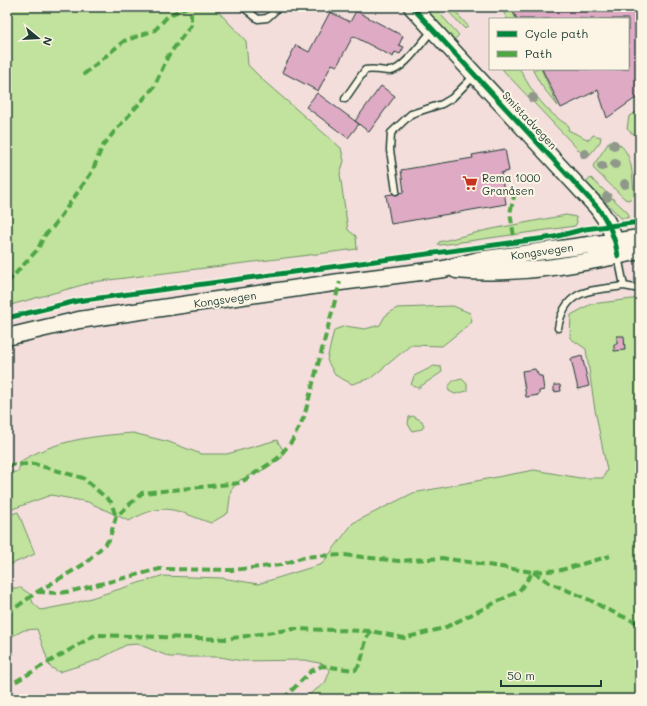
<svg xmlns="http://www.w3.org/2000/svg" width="647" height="706" viewBox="0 0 647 706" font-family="Mali,sans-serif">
<rect width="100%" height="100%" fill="#f3dedb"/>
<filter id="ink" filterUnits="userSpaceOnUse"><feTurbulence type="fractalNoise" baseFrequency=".025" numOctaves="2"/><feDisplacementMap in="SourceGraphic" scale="8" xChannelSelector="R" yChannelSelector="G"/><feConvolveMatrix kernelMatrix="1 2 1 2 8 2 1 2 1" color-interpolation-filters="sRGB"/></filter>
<g filter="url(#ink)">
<path fill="#c1e39d" stroke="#709068" d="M7 7H214L246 41 248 65 265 82 341 148 344 161 340 174 348 230 356 236 357 249 93 282 7 306Z
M423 7H434L459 35 454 40Z
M444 7H451L468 26 465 29Z
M501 7H510L516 19H507Z
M502 69H520C532 93 546 112 569 126L568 130 589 140 593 135 601 137 600 142 587 158H586Z
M532 69H541L558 106 541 85Z
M640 110V134C635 136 631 133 627 129L629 116Z
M612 140C634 149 632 175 634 195L629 200 625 199 594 169 593 166 609 142Z
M591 178 628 213V218H621L586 182Z
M566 215 576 217 577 222 575 226 440 245 438 244 439 242 487 230Z
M640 298V699H303L325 683 330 671 324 664 305 660 242 661 220 657H170L138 644 126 645 98 660 59 672 50 667 37 629 24 630 7 639V590L10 588H21L30 594 33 603 41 610 72 604 161 576 222 578 258 584 322 564 353 523 413 493 534 470 580 478H603L607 470 595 410 586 349 570 338 571 315 591 304Z
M453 306 470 313 472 322 442 346 411 345 371 378 352 384 335 375 327 360 334 330 345 326 365 329 380 325 385 316 397 308Z
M434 366 441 367 442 372 418 388 411 385 414 376Z
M462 379 467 384V391L455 394 449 391 448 387 453 381Z
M413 416 422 421 424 426 422 429 412 431 408 424 409 417Z
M133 433 169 442 201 454H227L277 440 283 450 282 458 265 469 240 480 231 490 228 513 211 523C175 511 166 500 129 521L88 502 51 495 7 511V472H18L21 461C56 440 93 436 133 433Z
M18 512 35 554 7 566V516Z"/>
<path fill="#deaac4" stroke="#1f3d34" d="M511 7H640V95L607 118 598 90 561 108 542 69H628V19H517Z
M356 11 403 36 399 45 404 47 400 54 395 52 393 57 353 36 337 66 332 64 318 91 282 72 296 45 309 52 330 12 350 22Z
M381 86 395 96 369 132 355 121Z
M317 93 359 124 348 138 306 107Z
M505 149 509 171 501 173 506 204 391 224 386 195 404 192 401 170 473 158 472 155Z
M617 336H624L625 350 614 351V344H617Z
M582 356 589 386 578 389 571 359Z
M535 369 539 376H542L544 390 539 391V395L526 397 522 371Z
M554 385H560L561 391 554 392Z"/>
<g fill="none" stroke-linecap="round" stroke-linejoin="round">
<defs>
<path id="lane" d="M243 7 258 19 267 18 279 7
M345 99 365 70C376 68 380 71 390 71 403 71 423 40 432 31
M396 191 390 150 391 133 411 114 442 104 452 98 475 75
M618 256 624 286 640 289
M558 328C565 288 590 291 624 286"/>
<path id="secondary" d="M412 7 597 207C609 222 615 237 618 256
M456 270C518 276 580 264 640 251
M7 337 79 320 340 282 444 269 479 260 640 238"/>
</defs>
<use href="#lane" stroke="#1f3d34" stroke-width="9"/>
<use href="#secondary" stroke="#1f3d34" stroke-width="19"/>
<use href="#lane" stroke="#fcf5e5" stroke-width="6"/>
<use href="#secondary" stroke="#fcf5e5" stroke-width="16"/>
<path stroke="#4fa644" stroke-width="4" stroke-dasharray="8 4" stroke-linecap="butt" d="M83 75 124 41 155 30 168 16 187 7
M515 192 510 213 515 242
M7 283 38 249 44 236 53 227 92 172 102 147 114 132 154 87 168 56 191 25V7
M7 465 34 464 83 478 111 502 116 517
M533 572 550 583 590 600 606 609 640 624
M37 592 59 593 72 591 160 569 232 570 280 565 304 557 316 556 344 555 399 561 442 558 533 572 561 570 610 556
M7 614 37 592 86 563 109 540 116 517 142 493 240 483 277 459 292 441 304 417 340 282
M7 689 8 686 95 635 226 639 294 629 371 631 404 638 444 628 519 591 533 572
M7 694 21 699
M283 699 311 671 322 666 355 670C366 660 361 643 371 631"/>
<defs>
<path id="cycleway" d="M412 7 597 207C609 222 615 237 618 256
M7 318 77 301 554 237 585 229 640 222"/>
</defs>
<use href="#cycleway" stroke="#fcf5e5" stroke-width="8"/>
<use href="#cycleway" stroke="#00873e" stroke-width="5"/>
</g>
<g fill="#90988b">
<circle cx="533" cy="98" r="5"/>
<circle cx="614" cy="145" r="5"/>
<circle cx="585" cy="154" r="5"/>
<circle cx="615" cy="164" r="5"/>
<circle cx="602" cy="166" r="5"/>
<circle cx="625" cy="184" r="5"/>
<circle cx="607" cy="197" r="5"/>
</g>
</g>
<defs>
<symbol id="supermarket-bare" viewBox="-9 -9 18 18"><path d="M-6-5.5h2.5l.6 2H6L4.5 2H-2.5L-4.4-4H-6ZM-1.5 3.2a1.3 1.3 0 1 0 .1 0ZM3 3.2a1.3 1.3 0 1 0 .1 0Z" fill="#c8321e" stroke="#fcf5e5" stroke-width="2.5" paint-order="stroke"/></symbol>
</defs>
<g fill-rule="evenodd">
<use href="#supermarket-bare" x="459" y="172" width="22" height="22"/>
</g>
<g text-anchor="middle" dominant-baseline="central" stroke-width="4" stroke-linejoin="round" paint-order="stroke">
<g font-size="11" fill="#1f3d34" stroke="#fcf5e5">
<text transform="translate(530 120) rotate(47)">Smistadvegen</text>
<text transform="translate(542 251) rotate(-8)">Kongsvegen</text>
<text transform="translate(225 299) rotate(-8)">Kongsvegen</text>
</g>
<g font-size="11" fill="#1f3d34" stroke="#fcf5e5" text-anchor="start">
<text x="482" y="177">Rema 1000<tspan x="482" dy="13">Granåsen</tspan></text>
</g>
</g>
<rect width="647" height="706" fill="none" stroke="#fcf5e5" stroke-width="24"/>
<rect x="12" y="12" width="623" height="682" fill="none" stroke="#1f3d34" stroke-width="1.5" filter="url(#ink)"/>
<rect x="489" y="18" width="140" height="52" fill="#fcf5e5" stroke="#a4ab9e"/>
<rect x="497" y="31" width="20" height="6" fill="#00873e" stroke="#a4ab9e"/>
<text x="525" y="38" font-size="12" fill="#1f3d34">Cycle path</text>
<rect x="497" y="51" width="20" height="6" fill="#4fa644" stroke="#a4ab9e"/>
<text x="525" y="58" font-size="12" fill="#1f3d34">Path</text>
<g transform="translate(38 38) rotate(108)" stroke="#fcf5e5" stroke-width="3" paint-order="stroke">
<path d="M0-3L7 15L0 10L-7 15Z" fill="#1f3d34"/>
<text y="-6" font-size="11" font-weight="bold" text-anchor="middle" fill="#1f3d34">N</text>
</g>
<path d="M501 680v6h100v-6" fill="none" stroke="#1f3d34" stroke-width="2"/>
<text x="507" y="680" font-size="12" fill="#1f3d34" stroke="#fcf5e5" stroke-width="3" paint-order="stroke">50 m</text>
</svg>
